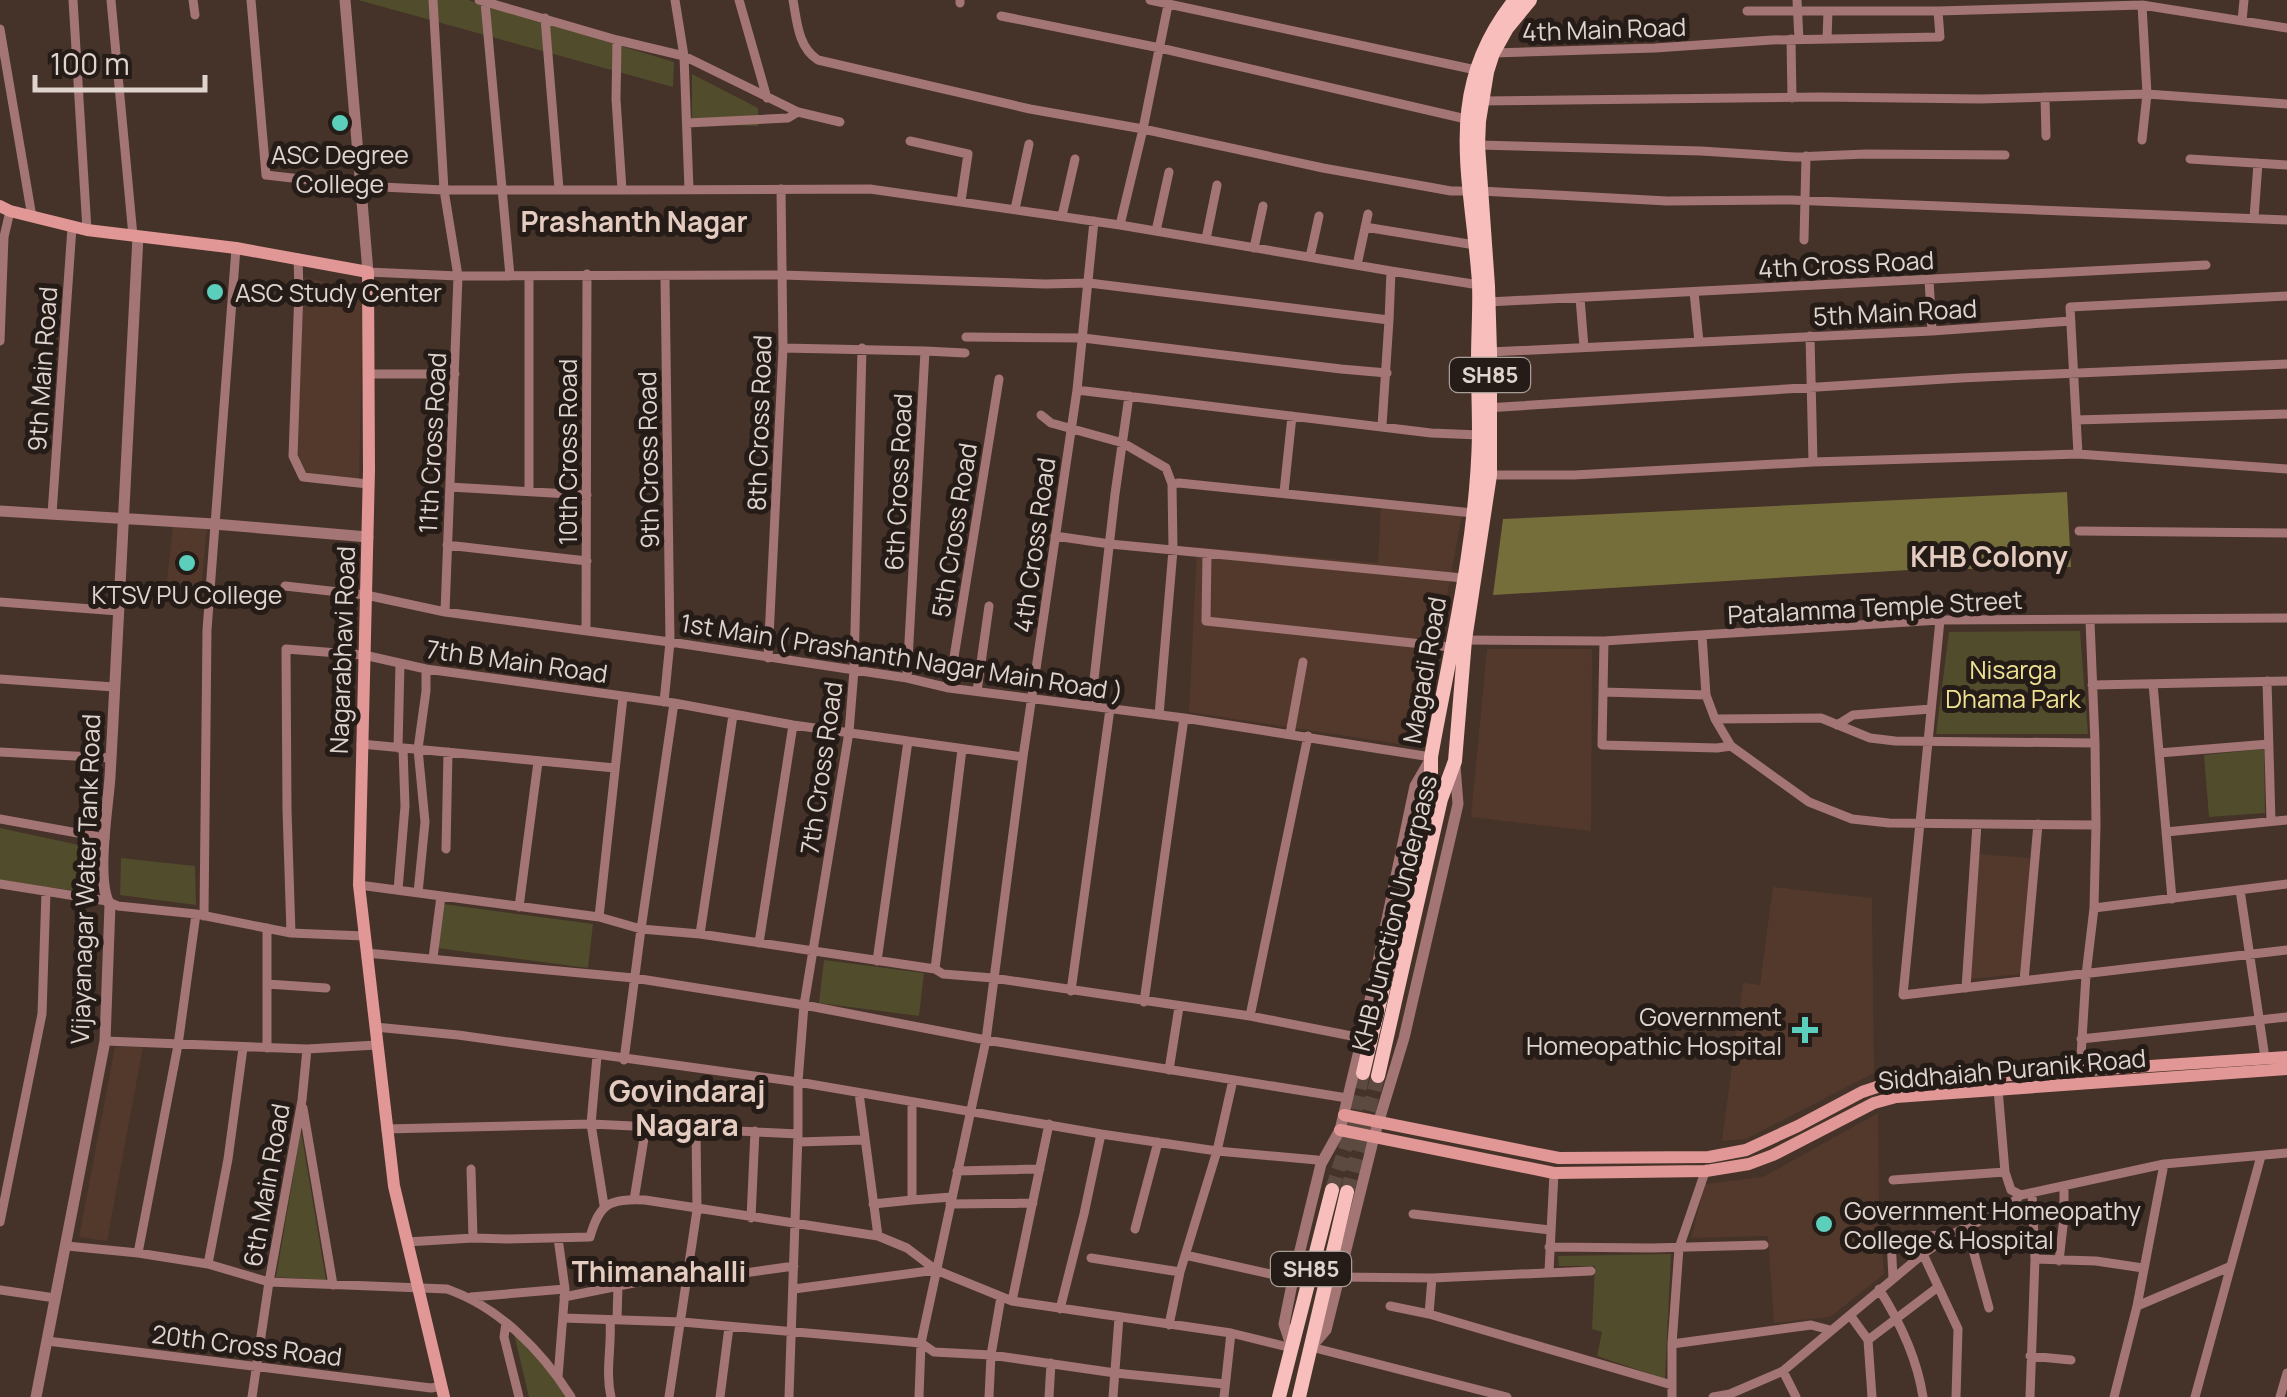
<svg xmlns="http://www.w3.org/2000/svg" width="2287" height="1397" viewBox="0 0 2287 1397" font-family="Manrope,sans-serif">
<rect width="100%" height="100%" fill="#453228"/>
<path fill="#53392c" d="M304 277 363 291 359 479 305 473 297 454Z
M1381 506 1462 515 1419 747 1189 712 1197 547 1378 563Z
M173 524 207 527 200 600H165Z
M1487 649H1592L1591 831 1471 817Z
M1977 854 2030 858 2021 974 1971 979Z
M1773 887 1872 898 1874 1073 1746 1139 1722 1141 1743 983 1760 985Z
M115 1047H143L107 1241 79 1237Z
M1878 1113 1879 1213 1884 1274 1830 1317 1774 1323 1768 1236 1691 1238 1705 1184 1763 1177Z"/>
<path fill="#514c2b" d="M358 0H468L674 62 673 87Z
M692 74 758 108V126L692 124Z
M2080 631 2088 734H1936L1949 632Z
M2264 749 2265 813 2209 817 2204 755Z
M0 828 102 850 97 894 0 880Z
M121 858 195 866 196 905 120 895Z
M443 904 593 924 588 968 437 948Z
M824 960 924 973 919 1016 819 1003Z
M301 1131 326 1280 276 1277Z
M1671 1254 1665 1379 1597 1356 1602 1332 1592 1329 1595 1266H1559L1558 1256Z
M514 1334 539 1358 568 1397H529Z"/>
<path fill="#756e3b" d="M2067 492 2071 567 1909 570 1493 595 1503 519Z"/>
<g fill="none" stroke-linecap="round" stroke-linejoin="round">
<path stroke="#5c4a41" stroke-width="14" stroke-dasharray="14 7" stroke-linecap="butt" d="M1332 1190 1351 1130 1363 1073
M1347 1192 1378 1076"/>
<path stroke="#a37574" stroke-width="9" d="M73 0 87 230
M111 0 133 236
M193 0 195 15
M251 0 266 175 361 186 444 190H622
M433 0 444 190 458 276 445 612
M479 0 617 40 684 56 798 112 840 122
M675 0 684 56 689 190
M739 0 767 98
M793 0C797 22 798 47 818 60L1030 109 1143 129 1323 168 1451 191H1469
M960 0V3
M1150 0 1476 70
M1797 0 1799 40
M485 2 510 276
M2142 5 2147 94 2142 140
M1747 11H1938
M1001 16 1160 48 1466 119
M545 18 559 189
M2242 21 2244 0
M0 29 32 217
M1791 39 1792 98
M1827 39 1828 11
M617 40 616 99 622 190 870 189 1120 225 1143 129 1168 5
M1493 53 1655 48 1772 40 1940 37 1938 11 2142 5 2287 28
M2045 97 2046 136
M1482 101 1820 97 1980 99 2147 94 2287 104
M687 123 788 118 798 112
M910 141 968 154 961 201
M1478 145 1701 151 1795 157 1866 154 2005 155
M2190 159 2287 165
M1481 191 1667 201 1791 200 2287 220
M1015 209 1029 144
M1062 216 1075 159
M2254 218 2258 163
M1120 225 1391 271
M1365 227 1475 245
M1156 231 1169 172
M1206 239 1217 185
M1804 240 1806 156
M1254 248 1263 206
M1310 257 1319 216
M298 258 299 290 293 456 303 477 368 484
M1357 265 1368 214
M368 272 458 276 783 275 1045 284 1089 283 1389 320 1391 271 1479 285
M529 277V491
M1929 280 1932 331
M1694 292 1699 342
M1580 298 1584 347
M1488 302 2206 265
M1810 336 1813 462
M966 337 1083 338 1341 369 1387 373
M0 341 4 237 10 211
M783 348 925 351 907 678
M925 351 965 353
M1490 352 1932 331 2071 321
M368 374H455
M1077 390 1431 433 1479 435
M1486 408 1961 378 2287 364
M1041 415 1051 423 1123 443 1166 468 1172 484
M2076 420 2287 414
M1382 426 1389 320
M2078 454 2070 307 2287 296
M1490 475H1574L1813 462 2078 454 2287 469
M450 487 587 495
M1284 492 1292 416
M52 514 72 227
M2079 531 2287 533
M1055 536 1110 544 1463 578
M447 545 587 561
M1207 554 1206 621 1450 647
M285 586 366 595 445 612 670 642 907 678 949 688 1184 718 1431 757
M0 602 118 611
M1940 620 1903 995 2287 950
M586 630 587 274
M1702 635 1706 695 1715 719 1731 746 1809 802 1852 819 1889 823 2096 825
M1465 640 1604 641 1940 620 2287 618
M1604 641 1602 745 1717 748 1731 746
M768 658 783 348 781 189
M0 679 114 687
M2267 681 2271 821
M2153 684 2172 899
M2092 685 2287 681
M949 688 999 379
M977 691 989 606
M1603 692 1706 695
M664 702 670 642 665 277
M1091 706 1115 494 1129 396
M1159 715 1173 550 1172 484 1179 483 1473 513
M1715 719 1821 718 1870 738 1895 741 2095 743
M1837 725 1853 715 1931 709
M1290 734 1303 662
M361 744 615 768
M398 748 400 663
M0 752 111 758
M2159 753 2269 744
M0 819 105 838
M2166 832 2287 820
M446 849 448 752
M0 884 107 901 118 906 196 914 291 933 364 936
M359 885 599 917 641 929 700 934 935 969 943 974 993 978 1250 1016 1362 1038
M398 890 405 806 403 748
M2240 890 2265 1058
M418 893 425 822 418 749 426 691V669
M519 907 538 762
M2094 908 2287 884
M204 916 207 630 236 248
M599 917 623 697
M291 933 287 810 286 649 364 655 426 669 674 703 793 725 1023 757
M700 934 733 715
M759 943 793 725
M366 953 634 978 804 1005 986 1040 1347 1098
M433 958 441 896
M877 961 908 741
M935 969 962 749
M2024 981 2038 824
M267 984 326 988
M1966 988 1977 824
M1071 991 1110 709
M1144 1002 1184 718
M1250 1016 1308 736
M375 1027 458 1035 798 1082 1101 1134 1217 1151 1317 1160 1321 1164
M2081 1039 2287 1017
M105 1041 307 1049
M267 1048V928
M597 1056 591 1124 604 1205
M624 1060 641 929 674 703
M1169 1070 1179 1007
M2080 1072 2086 975 2094 908 2096 825 2095 743 2090 621
M1998 1089 2005 1172 2011 1190 2021 1195
M859 1093 878 1236
M912 1102V1200L952 1197
M303 1108 333 1285
M386 1129 591 1124 798 1134
M798 1142 864 1140
M471 1169 473 1238
M957 1171 1040 1169
M1893 1180 2005 1172
M634 1200 646 1126
M873 1204 912 1200
M950 1204 1033 1203
M1413 1214 1550 1230
M751 1218 755 1131
M0 1222 42 1014 46 891
M1967 1228 1989 1308
M1135 1229 1158 1142
M558 1238 565 1289 558 1377
M407 1242 473 1238 507 1239 590 1237C600 1202 610 1199 645 1200L878 1236 907 1248 936 1270 1012 1301 1231 1333 1292 1348
M67 1246 138 1253 208 1264 269 1282 447 1289C499 1307 542 1351 571 1397
M1549 1247 1652 1248 1764 1245
M138 1253 178 1045 196 914
M1923 1254 1958 1329 1956 1397
M1185 1255 1293 1279
M1091 1258 1180 1272
M2035 1259 2096 1261 2143 1268
M2059 1261 2064 1217V1186
M208 1264 228 1159 243 1048
M1549 1271 1554 1173
M1339 1277 1432 1278 1429 1314 1672 1385
M1432 1278 1591 1271
M1893 1278 1891 1240 1949 1234
M687 1281 794 1266
M794 1289 936 1270
M1879 1289C1900 1322 1917 1358 1923 1397
M0 1290 55 1298
M471 1297 565 1289
M564 1297 688 1272
M1001 1297 991 1355 1115 1373 1225 1384
M1012 1301 1049 1124
M1390 1306 1429 1314
M2137 1306 2229 1267
M1060 1309 1084 1214 1101 1134
M1850 1315 1868 1340 1872 1397
M563 1318 682 1322 921 1343 934 1352 991 1355 989 1397
M610 1320C612 1346 605 1371 611 1397
M617 1320 618 1285
M506 1323 504 1337 519 1397
M1169 1325 1180 1272 1217 1151 1233 1080
M1868 1340 1938 1287
M47 1341 431 1388 442 1386
M1672 1344 1811 1325 1830 1330
M1311 1347 1507 1397
M2030 1356 2071 1360
M1783 1371 1796 1397
M252 1397 269 1282 302 1100 307 1049 377 1045
M669 1397 697 1210 696 1128
M720 1397 729 1327
M789 1397 798 1134V1082L804 1005 849 732 854 670 862 348
M919 1397 921 1343 986 1040 1023 757 1077 390 1094 221
M1049 1397 1051 1363
M1113 1397 1119 1317
M1224 1397 1231 1333
M1672 1397V1344L1679 1248 1706 1169
M1713 1397 1730 1394 1783 1371 1923 1254 1952 1234 2004 1210 2021 1195 2164 1164 2287 1153
M2030 1397 2035 1259 2032 1193
M2114 1397 2137 1306 2164 1164
M2195 1397 2261 1156
M2280 1397 2287 1373"/>
<path stroke="#a37574" stroke-width="11" d="M345 0 368 272
M0 511 214 524 368 537
M1312 1346 1326 1330 1374 1137 1404 1038 1458 804 1455 766
M1292 1348 1284 1324 1293 1279 1321 1164 1340 1130 1362 1038 1415 786 1430 760
M36 1397 105 1041 110 905C95 882 108 807 110 777 120 597 128 417 138 236"/>
<path stroke="#e09795" stroke-width="12" d="M0 206 10 211 87 230 236 248 368 272 369 470 359 885 394 1186 444 1397
M1344 1115 1559 1158 1709 1157 1746 1150 1798 1126 1862 1092 1889 1083 2287 1057
M1340 1130 1554 1173 1706 1171 1749 1164 1773 1155 1874 1103 1896 1097 2287 1069"/>
<path stroke="#f7bebc" stroke-width="14" d="M1363 1073 1431 786V757C1450 651 1477 543 1479 435 1479 410 1478 384 1478 359 1478 334 1480 308 1479 283 1472 178 1441 92 1515 0
M1378 1076 1441 799 1455 761 1465 640 1490 475V352L1488 286 1478 145 1479 121 1487 72 1493 53 1507 28 1530 0
M1279 1397 1332 1190
M1299 1397 1347 1192"/>
</g>
<g fill="#5bcebc" stroke="#251c18" stroke-width="4">
<circle cx="340" cy="123" r="10"/>
<circle cx="215" cy="292" r="10"/>
<circle cx="187" cy="563" r="10"/>
<path d="M1800 1015h10v10h10v10h-10v10h-10v-10h-10v-10h10z"/>
<circle cx="1824" cy="1224" r="10"/>
</g>
<g text-anchor="middle" dominant-baseline="central" stroke-width="10" stroke-linejoin="round" paint-order="stroke">
<g fill="#251c18" stroke="#a89d97" stroke-width="2.5">
<rect x="1450" y="358" width="80" height="34" rx="8"/>
<rect x="1271" y="1252" width="80" height="34" rx="8"/>
</g>
<g font-size="22" font-weight="bold" fill="#e0d4ce">
<text x="1490" y="375">SH85</text>
<text x="1311" y="1269">SH85</text>
</g>
<g font-size="25" fill="#e0d4ce" stroke="#251c18">
<text transform="translate(1604 29) rotate(-2)">4th Main Road</text>
<text transform="translate(1846 264) rotate(-3)">4th Cross Road</text>
<text transform="translate(1895 312) rotate(-3)">5th Main Road</text>
<text transform="translate(42 369) rotate(-86)">9th Main Road</text>
<text transform="translate(759 423) rotate(-88)">8th Cross Road</text>
<text transform="translate(432 443) rotate(-87)">11th Cross Road</text>
<text transform="translate(567 452) rotate(-90)">10th Cross Road</text>
<text transform="translate(648 460) rotate(-91)">9th Cross Road</text>
<text transform="translate(898 482) rotate(-87)">6th Cross Road</text>
<text transform="translate(954 530) rotate(-81)">5th Cross Road</text>
<text transform="translate(1034 545) rotate(-82)">4th Cross Road</text>
<text transform="translate(1875 607) rotate(-3)">Patalamma Temple Street</text>
<text transform="translate(342 650) rotate(-88)">Nagarabhavi Road</text>
<text transform="translate(902 657) rotate(9)">1st Main ( Prashanth Nagar Main Road )</text>
<text transform="translate(517 661) rotate(8)">7th B Main Road</text>
<text transform="translate(1424 670) rotate(-80)">Magadi Road</text>
<text transform="translate(821 768) rotate(-82)">7th Cross Road</text>
<text transform="translate(85 879) rotate(-88)">Vijayanagar Water Tank Road</text>
<text transform="translate(1394 913) rotate(-76)">KHB Junction Underpass</text>
<text transform="translate(2012 1069) rotate(-5)">Siddhaiah Puranik Road</text>
<text transform="translate(266 1185) rotate(-80)">6th Main Road</text>
<text transform="translate(247 1345) rotate(7)">20th Cross Road</text>
</g>
<g font-size="25" fill="#e0d4ce" stroke="#251c18">
<text x="340" y="154">ASC Degree<tspan x="340" dy="29">College</tspan></text>
<text x="235" y="292" text-anchor="start">ASC Study Center</text>
<text x="187" y="594">KTSV PU College</text>
<text x="1782" y="1016" text-anchor="end">Government<tspan x="1782" dy="29">Homeopathic Hospital</tspan></text>
<text x="1844" y="1210" text-anchor="start">Government Homeopathy<tspan x="1844" dy="29">College &amp; Hospital</tspan></text>
</g>
<g font-size="25" fill="#eee292" stroke="#251c18">
<text x="2013" y="669">Nisarga<tspan x="2013" dy="29">Dhama Park</tspan></text>
</g>
<g font-size="28" font-weight="bold" fill="#e5ccc0" stroke="#251c18">
<text x="634" y="221">Prashanth Nagar</text>
<text x="1989" y="556">KHB Colony</text>
<text x="659" y="1271">Thimanahalli</text>
</g>
<g font-size="30" font-weight="bold" fill="#e5ccc0" stroke="#251c18">
<text x="687" y="1090">Govindaraj<tspan x="687" dy="34">Nagara</tspan></text>
</g>
</g>
<path d="M35 75v15h170v-15" fill="none" stroke="#e0d4ce" stroke-width="5"/>
<text x="50" y="75" font-size="30" fill="#e0d4ce" stroke="#251c18" stroke-width="8" paint-order="stroke">100 m</text>
</svg>
